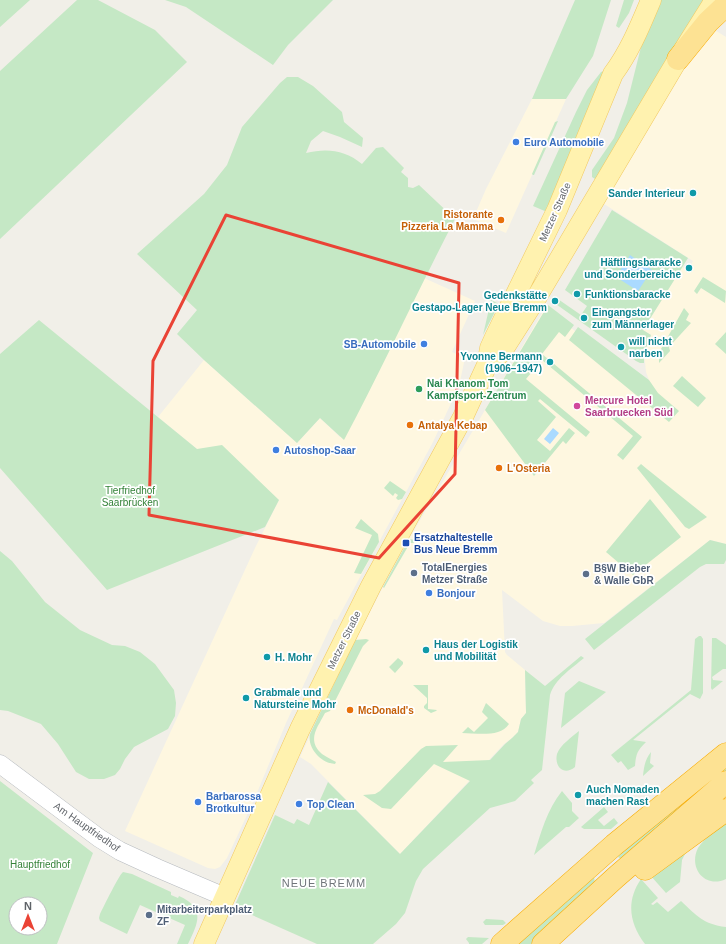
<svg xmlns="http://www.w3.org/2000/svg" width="726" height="944" viewBox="0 0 726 944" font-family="Helvetica,sans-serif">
<rect width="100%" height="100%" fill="#f1efe8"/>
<path fill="#fef7e0" d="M713 29 726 37V544L710 540 604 623 572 626H560L543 621 502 590 505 652 507 655 525 670 526 713 521 719 518 732 512 738 504 744 400 854 311 764 300 757 355 640 383 587 409 539 545 308 575 331 649 380 646 372 644 353 651 335 643 330 682 267 688 270 693 261 601 202 629 160 695 51Z
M532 99H566L506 233 473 219 486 189Z
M424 278 475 301 452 352 465 358 459 386 433 442 339 616 337 620 334 619 286 723 254 800 227 858 220 867 215 869 208 868 125 831 255 548 279 500 197 449 158 417 204 360 297 443 320 418 340 437 388 353Z"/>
<path fill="#c5e8c5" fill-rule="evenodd" d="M0 0H30L0 27Z
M77 0H98L155 30 187 62 0 239V71Z
M165 0H333L288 45 273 65 186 7Z
M575 0H611L593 56 566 99H532Z
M624 0H634L629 13 619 28 616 26Z
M660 0H707L599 177 595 179 592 177V170L614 138 627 103 642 43Z
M604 71 547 212 533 206 576 112 587 90 601 72Z
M287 77H298L313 86 342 112 344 122 363 138 362 147 340 137 323 131 311 141 306 153C327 148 345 150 362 164L376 148 383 147 404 168 401 172 408 178V187L413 188 419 185 455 219C417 292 383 367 344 440L320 418 297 443 204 360 177 334 197 310 137 254 204 194 227 165 242 127 280 83Z
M558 121 534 175H533L532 174 555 122Z
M612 210 688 258 643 330 651 335 644 353V363H640L636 361 553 302 555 297 581 315 587 306 565 290Z
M703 277 726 291 725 303 701 288 697 294 694 291Z
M491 300 499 304 483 335Z
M548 305 574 325 565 337 559 332 542 354 642 437 623 460 617 455 633 436 542 360 526 379 590 432 586 437 540 399 538 401 556 417 537 440 550 451 569 428 575 433 566 444 563 441 534 476 485 410Z
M684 308 689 314 686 320 691 323 669 347 670 351 659 363V354L661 349Z
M39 320 197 449 222 445 279 500 265 527 107 590 0 468V354Z
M578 327 649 380 658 393 679 411 669 422 569 340Z
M726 332V354L715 344Z
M682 376 706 398 698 407 673 386Z
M641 464 647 469 707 517 689 529 685 527 637 468Z
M390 481 406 492 402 499 398 500 396 498 398 495 395 493 393 496 384 488Z
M650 499 681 537 633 575 606 552Z
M361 519 378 534 379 542 361 574 354 573 372 535 355 528Z
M409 539 415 540 414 543H410L384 588 383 587Z
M710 540 726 544V560L724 564H706L700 567 594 650 585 639Z
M0 551 12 561 45 602 80 630 112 645 125 646 140 652 155 664 174 690 176 703 175 716 168 729 134 747 125 759 120 769 115 775 104 779H89L76 772 58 744 41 724 8 711 0 710Z
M699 636H701L703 639V693L700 699 690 694 633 740 646 742C637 751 636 754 635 766L628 770 621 761 618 763 611 755 691 690 695 639Z
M712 638H716L726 645V669H723L712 677 713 680 723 681 712 690 711 688Z
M366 639 369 640 363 646 330 711 325 713C318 727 306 740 322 754 326 757 331 759 336 762L335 764C321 763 307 748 310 734L355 640Z
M581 656 584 658C571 669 555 679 550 695L542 770 531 780 534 783 515 801 490 808 423 869 416 881 405 913 396 924 373 944H317L234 907 275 815 294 824 297 819 309 825 328 782 400 854 470 781 434 764 391 809 382 808 363 795 375 794 380 791 421 749 426 746 458 745 443 762 490 760 505 744 512 738 518 732 521 719 526 713 525 670 545 686Z
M398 658 403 662V664L395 673 389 667Z
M579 681 606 692 561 728 565 693Z
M413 685H428V709L437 710 436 711 431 713 424 708V706L427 703V698Z
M486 703 509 724C500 738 476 733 462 733L468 727 474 732 488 718 482 712Z
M579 731 575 767C564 776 554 767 557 754 560 745 572 737 579 731Z
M651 752 650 763 654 766 643 776C644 766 645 760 651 752Z
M726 763V771L625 858 621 859 619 858 617 854Z
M0 781 93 853 57 944H0ZM16 904H40V928H16Z
M562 791 572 803V811L579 818 569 827H566L534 855C541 832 547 810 562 791Z
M604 807 608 812 598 820 604 826 614 818 618 823 611 829H584L581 827Z
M726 823V879C705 889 688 868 698 848 704 838 716 831 726 823Z
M691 842 682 860 680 882 666 893 650 875Z
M123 872 132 874 171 892V895L178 898 179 896C206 908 198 923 188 944H177L185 925 140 905 127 934 100 921 99 918 100 914C104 906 119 875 123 872Z
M594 877 595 883 594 886 531 944H513Z
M641 879 658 898 651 904 653 905 657 902 668 912 681 901C697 916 703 924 726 927V944H645C629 923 626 901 641 879Z
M486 919 503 920 506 923 503 925H485L483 922Z
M468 937 489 938 482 944H469V943L466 939Z"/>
<path fill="#aadaff" d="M630 255 652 270 638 291 616 277Z
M553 428 559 433 550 444 544 439Z"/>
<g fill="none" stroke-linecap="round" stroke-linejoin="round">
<defs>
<path id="secondary" d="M0 764 99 838 120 851 157 868 225 897"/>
<path id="primary" d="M494 359 501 353 538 295 678 59 715 0
M204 944 300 729 371 586 463 417 487 365 490 348 495 337 557 210 613 74C630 51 640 26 651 0"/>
<path id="highway" d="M678 59 708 22 726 5
M645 869 726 810
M502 944 614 845 726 754
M543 944 616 877 726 782"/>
</defs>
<use href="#secondary" stroke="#b6babf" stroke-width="19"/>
<use href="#primary" stroke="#f2c960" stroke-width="21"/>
<use href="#highway" stroke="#f9ab00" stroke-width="23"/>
<use href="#secondary" stroke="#fff" stroke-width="18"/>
<use href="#primary" stroke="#fff2af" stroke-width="20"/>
<use href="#highway" stroke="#fde293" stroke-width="22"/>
</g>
<path fill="none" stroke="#ea4335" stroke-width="3" stroke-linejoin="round" d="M226 215 459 283 455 474 379 558 149 515 153 361Z"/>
<g fill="#3f7fe0" stroke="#fff" stroke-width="1.5">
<circle cx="516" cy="142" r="4"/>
<circle cx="424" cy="344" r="4"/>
<circle cx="276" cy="450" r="4"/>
<circle cx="429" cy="593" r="4"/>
<circle cx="198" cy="802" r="4"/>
<circle cx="299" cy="804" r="4"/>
</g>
<g fill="#0f9aa8" stroke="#fff" stroke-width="1.5">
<circle cx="693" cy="193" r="4"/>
<circle cx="689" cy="268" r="4"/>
<circle cx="577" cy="294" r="4"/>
<circle cx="555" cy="301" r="4"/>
<circle cx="584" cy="318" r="4"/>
<circle cx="621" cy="347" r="4"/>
<circle cx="550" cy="362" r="4"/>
<circle cx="426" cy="650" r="4"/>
<circle cx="267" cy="657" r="4"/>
<circle cx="246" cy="698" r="4"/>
<circle cx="578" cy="795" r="4"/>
</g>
<g fill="#e8710a" stroke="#fff" stroke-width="1.5">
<circle cx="501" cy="220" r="4"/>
<circle cx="410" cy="425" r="4"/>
<circle cx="499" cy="468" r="4"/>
<circle cx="350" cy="710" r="4"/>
</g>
<circle fill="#2e9e5b" stroke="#fff" stroke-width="1.5" cx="419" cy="389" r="4"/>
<circle fill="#d1479c" stroke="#fff" stroke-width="1.5" cx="577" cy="406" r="4"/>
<rect fill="#1a4fb4" stroke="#fff" stroke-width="1.5" x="402" y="539" width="8" height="8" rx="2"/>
<g fill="#5c6f8a" stroke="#fff" stroke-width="1.5">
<circle cx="414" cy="573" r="4"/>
<circle cx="586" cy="574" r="4"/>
<circle cx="149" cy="915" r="4"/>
</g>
<g text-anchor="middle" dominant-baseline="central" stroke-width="3.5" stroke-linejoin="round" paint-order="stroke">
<g font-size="10" font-weight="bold" fill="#366cbe" stroke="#fff" text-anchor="start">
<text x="524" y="142">Euro Automobile</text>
<text x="416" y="344" text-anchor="end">SB-Automobile</text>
<text x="284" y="450">Autoshop-Saar</text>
<text x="437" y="593">Bonjour</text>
<text x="206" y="796">Barbarossa<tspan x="206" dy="12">Brotkultur</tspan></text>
<text x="307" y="804">Top Clean</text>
</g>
<g font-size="10" font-weight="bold" fill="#0d838f" stroke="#fff" text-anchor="start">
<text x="685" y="193" text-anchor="end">Sander Interieur</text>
<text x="681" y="262" text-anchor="end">Häftlingsbaracke<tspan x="681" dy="12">und Sonderbereiche</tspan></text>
<text x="585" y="294">Funktionsbaracke</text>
<text x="547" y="295" text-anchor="end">Gedenkstätte<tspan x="547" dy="12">Gestapo-Lager Neue Bremm</tspan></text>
<text x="592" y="312">Eingangstor<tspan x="592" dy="12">zum Männerlager</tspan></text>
<text x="629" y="341">will nicht<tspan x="629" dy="12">narben</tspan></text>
<text x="542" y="356" text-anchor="end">Yvonne Bermann<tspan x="542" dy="12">(1906–1947)</tspan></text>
<text x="434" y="644">Haus der Logistik<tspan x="434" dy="12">und Mobilität</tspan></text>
<text x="275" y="657">H. Mohr</text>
<text x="254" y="692">Grabmale und<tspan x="254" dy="12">Natursteine Mohr</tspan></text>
<text x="586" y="789">Auch Nomaden<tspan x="586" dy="12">machen Rast</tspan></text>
</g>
<g font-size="10" fill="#5f6368" stroke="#fff">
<text transform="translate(555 212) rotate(-66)">Metzer Straße</text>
<text transform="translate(344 640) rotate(-64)">Metzer Straße</text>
<text transform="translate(87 827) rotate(35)">Am Hauptfriedhof</text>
</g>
<g font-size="10" font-weight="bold" fill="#c56008" stroke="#fff" text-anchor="start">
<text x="493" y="214" text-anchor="end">Ristorante<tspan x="493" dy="12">Pizzeria La Mamma</tspan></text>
<text x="418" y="425">Antalya Kebap</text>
<text x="507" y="468">L'Osteria</text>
<text x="358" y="710">McDonald's</text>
</g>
<g font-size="10" font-weight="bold" fill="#27864d" stroke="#fff" text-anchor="start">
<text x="427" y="383">Nai Khanom Tom<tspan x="427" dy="12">Kampfsport-Zentrum</tspan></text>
</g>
<g font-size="10" font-weight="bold" fill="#b23c85" stroke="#fff" text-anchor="start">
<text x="585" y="400">Mercure Hotel<tspan x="585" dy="12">Saarbruecken Süd</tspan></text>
</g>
<g font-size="10" fill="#348238" stroke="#fff">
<text x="130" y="490">Tierfriedhof<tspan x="130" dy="12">Saarbrücken</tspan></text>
<text x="40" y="864">Hauptfriedhof</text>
</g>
<g font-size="10" font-weight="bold" fill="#164399" stroke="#fff" text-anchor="start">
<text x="414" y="537">Ersatzhaltestelle<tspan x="414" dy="12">Bus Neue Bremm</tspan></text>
</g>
<g font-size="10" font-weight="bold" fill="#4e5e75" stroke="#fff" text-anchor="start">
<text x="422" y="567">TotalEnergies<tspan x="422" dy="12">Metzer Straße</tspan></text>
<text x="594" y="568">B§W Bieber<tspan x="594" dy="12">&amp; Walle GbR</tspan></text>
<text x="157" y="909">Mitarbeiterparkplatz<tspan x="157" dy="12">ZF</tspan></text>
</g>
<g font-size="11" letter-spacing="1" fill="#70757a" stroke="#fff">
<text x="324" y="883">NEUE BREMM</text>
</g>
</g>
<g transform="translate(28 916)"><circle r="19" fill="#ffffff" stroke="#bfc1c3"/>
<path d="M0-3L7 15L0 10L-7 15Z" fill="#ea4335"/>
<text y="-6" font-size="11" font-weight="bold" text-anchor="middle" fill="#5f6368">N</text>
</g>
</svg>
